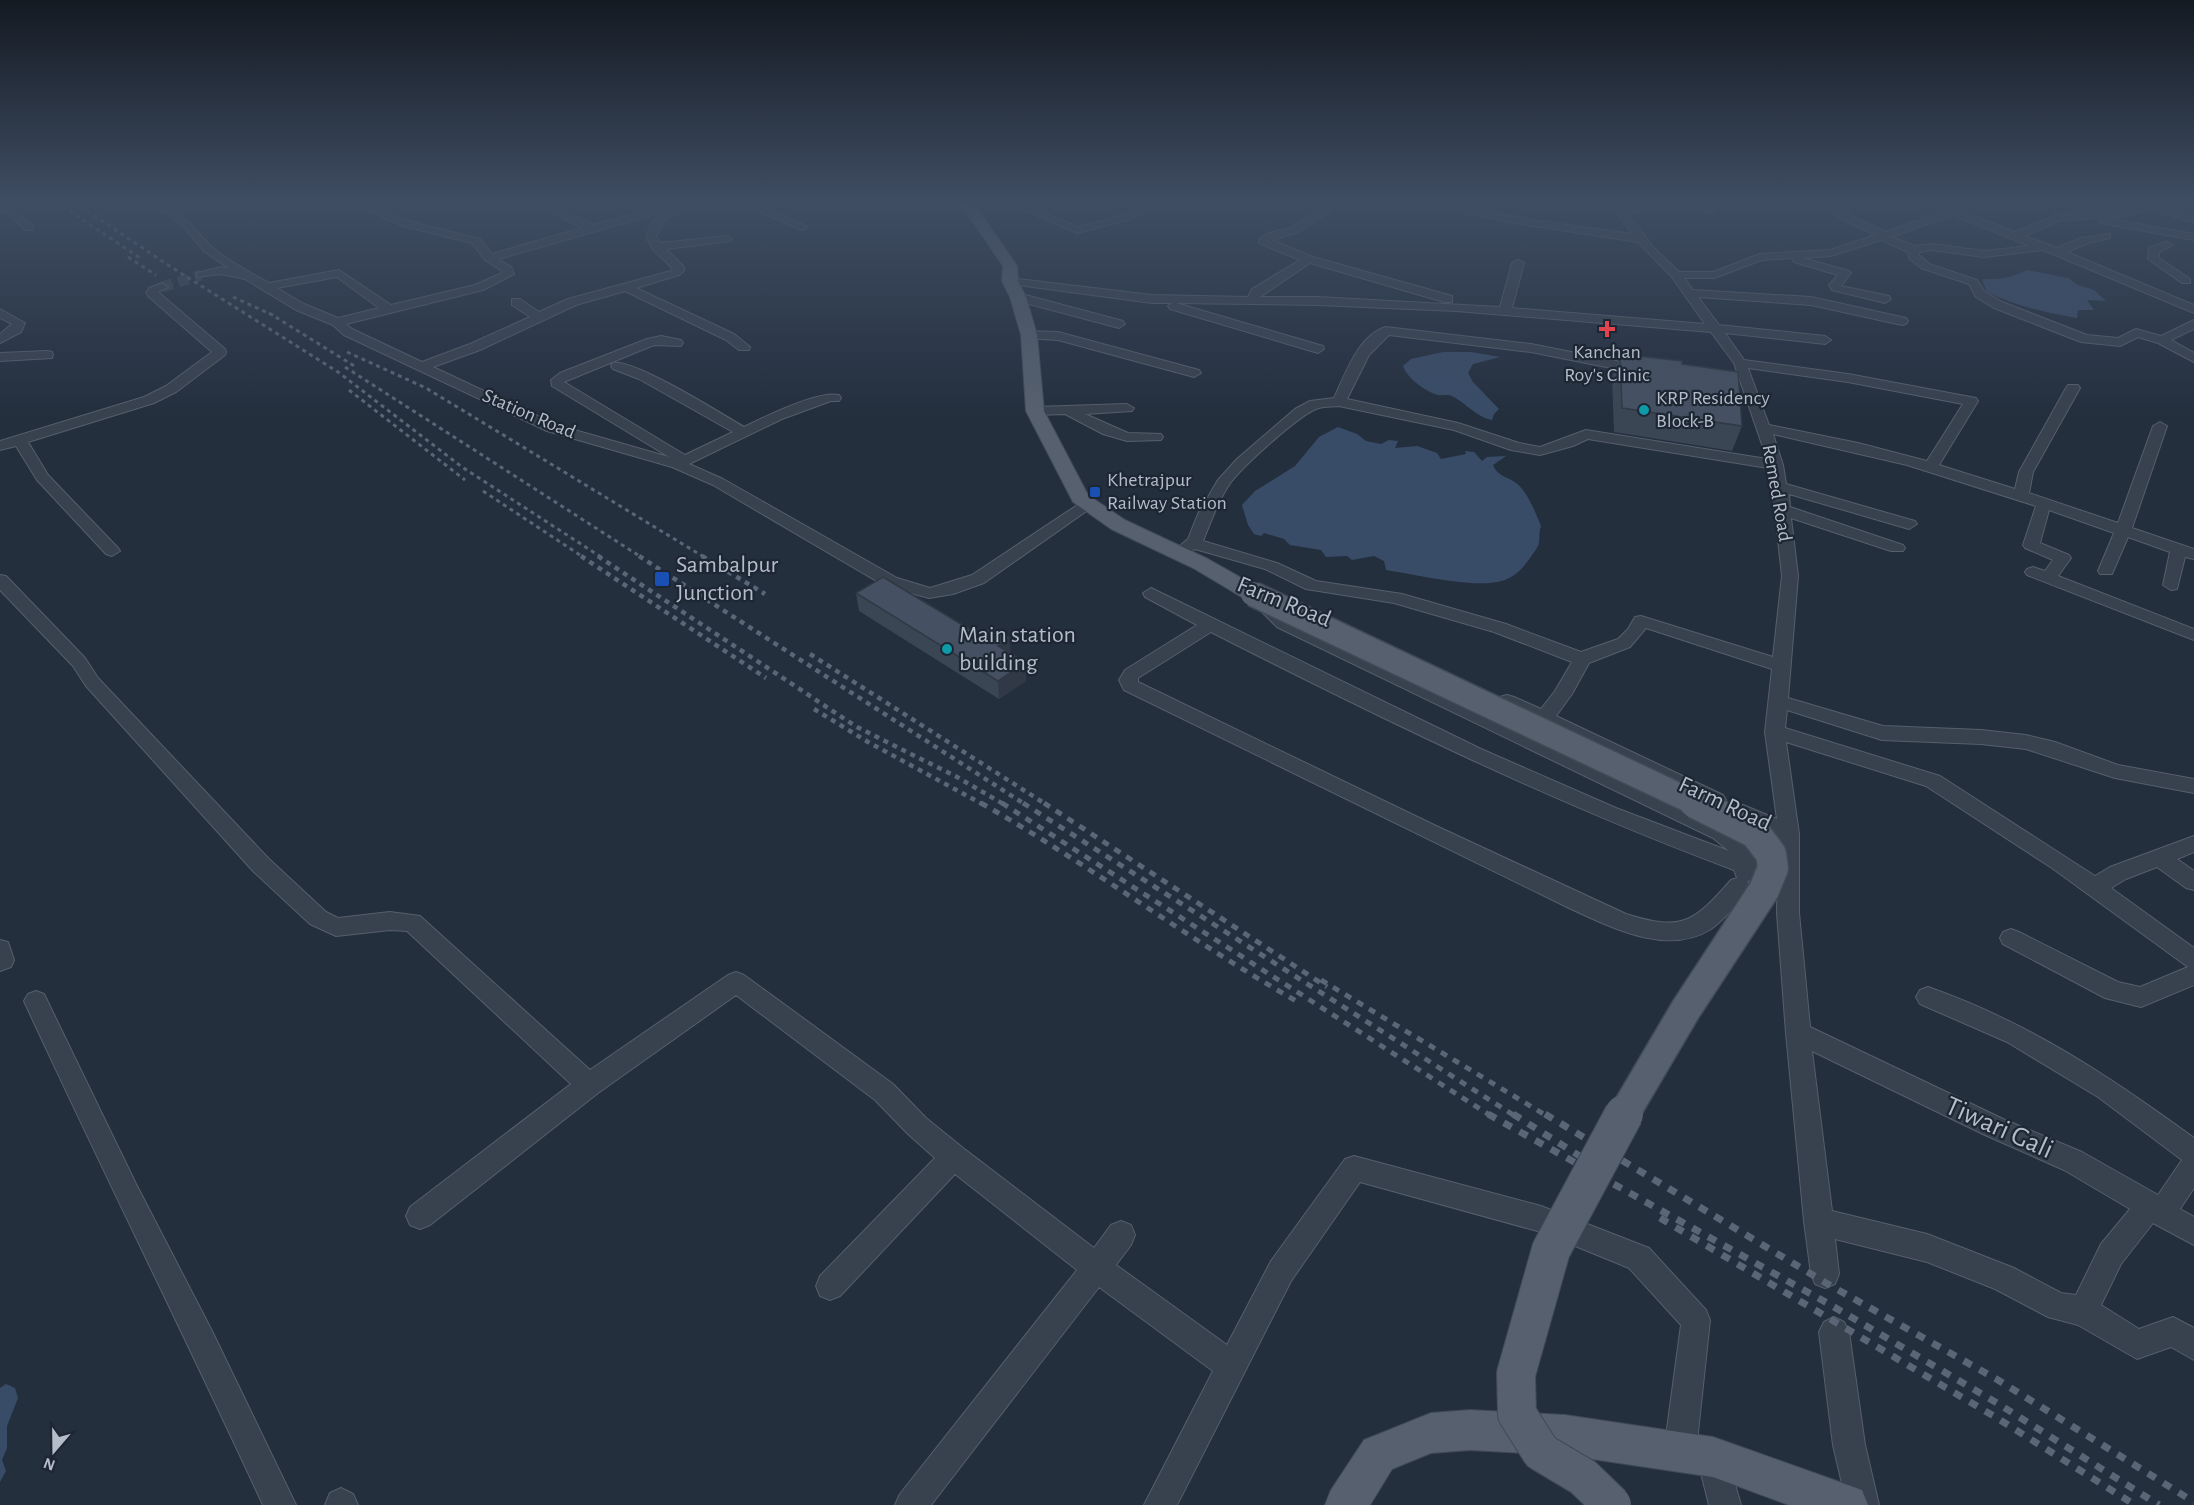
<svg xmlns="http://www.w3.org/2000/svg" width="2194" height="1505" viewBox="0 0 2194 1505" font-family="'Alegreya Sans',sans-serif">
<rect width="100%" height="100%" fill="#242f3e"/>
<path fill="#394c67" d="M2027 270 2068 278 2078 285 2094 290 2106 301 2087 300 2094 310H2078L2077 318C2046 313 2016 306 1987 292L1982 279C1999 280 2011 278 2027 270Z
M1443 352H1471L1500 357 1473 364 1468 373 1473 382 1499 409 1494 414 1492 420C1476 417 1466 403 1452 396 1447 394 1443 396 1438 395 1426 392 1407 378 1403 366L1411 359Z
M1338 427 1357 434 1366 441 1381 444 1389 440 1398 441 1395 448 1417 446 1437 453 1441 459 1466 454 1465 451 1474 452 1482 461 1487 457 1506 456 1493 465C1498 477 1507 476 1516 483 1528 492 1535 512 1541 526 1538 533 1541 542 1537 548 1529 559 1522 572 1509 578 1485 592 1414 574 1386 570L1384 561 1374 556 1352 560 1347 556 1326 557 1321 550 1290 545 1284 539 1264 533 1261 536 1254 534 1248 525 1242 505 1255 491 1295 466 1319 437Z
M6 1384 15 1388 18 1398 7 1426V1448L2 1460 6 1471 0 1482V1388Z"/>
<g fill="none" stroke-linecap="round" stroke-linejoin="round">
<path stroke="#3a4453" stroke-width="11" stroke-dasharray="11 6" stroke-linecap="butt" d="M162 287 201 275"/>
<defs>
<path id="minor" d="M142 202C180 199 189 227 213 248 229 262 250 272 269 283L339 270 391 305 475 285 502 273V271L485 260 472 243 403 226 349 202H362L411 222 480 239 492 254 582 228 532 202H544L593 225 652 209 670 208 683 202H696L664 221 656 237 660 243 727 236 732 239 731 241 666 249 684 267V271L679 275 636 288 734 334 750 347 749 350H739L726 340 625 291 576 305 480 350 433 367 557 425 669 457 552 386 551 380 560 373 647 339 661 336 681 340 683 343 681 346 654 345 564 382 685 455 733 432 639 379 613 369 611 366 613 363C633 358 722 414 744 427 764 417 818 390 839 395L841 398 839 401H831L782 419 689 464 723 479 897 578 930 588 972 575 1082 502 1087 500 1095 505 984 583 953 594 929 598 885 586 713 485 672 467 547 431 344 335 333 325 296 310 245 279 221 274 197 277V273L221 267 230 269 205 252 183 226 168 214ZM653 215H660L651 224 646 237 653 249 673 269 671 271 568 299 539 312 520 299H512V305L530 317 470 344 422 362 352 329 346 324 483 290 514 274 511 267 498 259ZM337 277 379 308 338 318 304 304 277 288Z
M738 202H751L808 227 803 230 799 229Z
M1005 202H1018L1078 227 1120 216 1155 202H1168L1128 220 1077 233Z
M1439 202C1458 201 1491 213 1512 216 1552 224 1592 228 1633 234L1609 202H1619L1625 209 1649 202H1663L1662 204 1629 215 1653 247 1679 272H1713L1760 254 1830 250 1875 235 1843 220 1829 209 1798 210 1773 204 1772 202 1823 204 1822 202H1864L1863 204 1840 208 1851 216 1886 232 1943 211 1924 202H1937L1951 207 1950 202H1960L1962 205 1959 210 2015 232 2059 214 2121 211 2140 206 2134 202H2148L2194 217V223L2151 209 2121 217 2105 218 2194 234V240L2100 223 2099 221 2103 218 2061 220 2025 236 2057 248 2081 238 2110 234V238L2088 243 2067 252 2194 305V313L2043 250 1984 257 1932 250 1919 252V255L1929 264 1977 280 1985 292 2002 302 2087 335 2118 338 2136 329 2161 336 2194 320V329L2171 340 2194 353V362L2158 343 2138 337 2120 346 2081 342 1994 308 1976 297 1969 284 1921 268 1909 258 1908 252 1881 240 1831 256 1803 258 1849 271 1851 273 1841 286 1889 296 1891 299 1885 303 1832 290 1829 285 1838 275 1794 262 1793 258 1762 260 1714 278H1684L1693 290 1811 297 1906 318 1908 321 1906 324 1902 325 1811 305 1698 297 1719 325 1825 336 1831 340 1825 344 1725 333 1744 360 1848 374 1976 398 1978 401 1939 465 2015 489 2019 472 2066 388 2068 385H2078L2080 388 2033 472 2029 493 2118 523 2153 426 2160 422 2167 426 2132 528 2194 549V559L2185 557 2177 589 2171 590 2163 585 2170 552 2128 537 2112 574H2100L2098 571 2114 533 2049 510 2040 543 2069 555 2071 558 2058 576 2194 629V640L2027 575 2025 572 2027 569 2033 567 2045 571 2053 560 2025 548 2023 545 2036 506 1907 465 1773 434 1783 465 1786 484 1915 521 1917 524 1909 529 1789 494 1790 507 1903 545 1905 548 1903 551H1891L1791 518 1798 576 1788 698 1883 726 1981 730 2026 735 2055 742 2118 765 2194 779V793L2115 778 2026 749 1981 744 1882 740 1787 710 1785 728 1940 776 2095 876 2110 867 2194 836V852L2177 859 2194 871V890L2186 888 2157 867 2126 879 2111 888 2194 948V985L2141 1007 2105 998 2003 944 2000 938 2003 932 2011 929 2019 932 2118 982 2140 987 2188 967 2052 868 1926 786 1786 742 1799 834V913L1810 1027 2003 1119 2082 1152 2158 1195 2182 1160 2098 1097 2007 1042 1920 1004 1916 997 1920 990 1928 987C2028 1022 2109 1076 2194 1138V1188L2180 1209 2194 1217V1245L2153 1223 2121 1264 2101 1305 2139 1329 2173 1317 2194 1328V1360L2171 1347 2137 1359 2078 1325 2048 1317 1995 1289 1927 1262 1835 1239 1839 1274 1835 1284 1825 1288 1815 1284 1811 1274 1804 1221 1786 1033 1777 913 1778 838 1736 817 1733 812 1736 807 1743 805 1777 819 1765 732 1772 669 1646 628 1630 647 1589 663 1572 694 1556 716 1723 795 1726 800 1723 805 1716 807 1500 705 1498 701 1500 697 1507 695 1514 697 1541 709 1555 691 1572 662 1494 632 1394 603 1306 589 1265 569 1195 549 1179 558 1171 553 1188 539 1198 514 1218 480 1237 459 1295 409 1310 401 1334 398C1345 375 1358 335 1386 327L1531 344 1641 366 1648 370 1641 374 1531 352 1389 335 1369 355 1347 399 1458 423 1519 443 1540 447 1586 430 1767 459 1734 363 1711 332 1456 311 1318 305 1176 303 1323 346 1324 349 1318 353 1170 309 1168 306 1172 303H1152L1010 284 1004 281 1010 278 1152 295 1248 297 1252 289 1300 260 1259 243V239L1269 233 1290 228 1324 208 1328 209V213L1298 232 1272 240 1313 257 1452 296V302H1444L1310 263 1260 297H1318L1500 307 1512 263 1518 260 1524 263 1512 308 1705 324 1672 277 1638 242 1514 223 1465 213ZM1953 215 2030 246 1984 251 1932 244 1915 246 1891 237ZM1748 368 1848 382 1963 404 1927 461 1858 443 1769 425ZM1339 406 1454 430 1511 450 1540 455 1573 446 1588 439 1768 468 1773 494 1782 576 1773 657 1641 616 1635 617 1628 629 1618 639 1581 652 1506 624 1402 594 1316 581 1277 563 1203 541C1211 521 1219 499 1231 482 1244 465 1297 417 1316 409 1323 406 1332 407 1339 406ZM1812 1051 1985 1135 2064 1170 2130 1209 2101 1244 2076 1295 2061 1293 2014 1268 1927 1234 1832 1211Z
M1679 202H1693L1717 211 1712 214Z
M10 206 33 226V230H25L7 212 0 213V207Z
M2166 242 2172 245 2159 252V258L2190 279V283H2182L2148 259 2149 248Z
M162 283 168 287 158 292 225 349 226 352 225 355 176 392 154 403 28 442 48 475 118 548 120 551 112 556 106 554 37 480 16 446 0 450V441L144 397 166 386 212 352 148 296 146 293 149 288Z
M1018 293 1123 321 1125 324 1119 328 1014 300 1012 297Z
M0 309 25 323 21 332 0 343V334L12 324 0 318Z
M1029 331 1058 332 1199 370 1201 373 1194 377 1058 340 1025 338 1023 335Z
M47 351 52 352 53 355 52 358 0 361V353Z
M1127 404 1134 408 1132 411 1085 414 1128 433 1161 434 1163 437 1161 440 1127 441 1103 434 1065 414 1035 415 1028 411 1035 407Z
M0 575 6 576 85 658 98 678 269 859 326 912 338 918 390 912 420 916 590 1070 728 975 736 972 744 975 893 1084 926 1118 963 1148 1094 1248 1111 1225 1121 1221 1131 1225 1135 1235 1131 1245 1116 1265 1227 1345 1271 1261 1345 1159 1354 1156 1541 1206 1649 1248 1706 1310 1710 1320 1696 1451 1691 1462 1680 1467 1669 1462 1664 1451 1681 1325 1629 1268 1541 1232 1360 1182 1291 1281 1177 1505H1144L1213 1371 1099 1287 931 1505H895L900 1494 1077 1270 955 1174 840 1296 830 1300 820 1296 816 1286 820 1276 935 1158 908 1134 875 1100 736 995 598 1093 430 1225 420 1229 410 1225 406 1216 410 1207 571 1084 407 931 390 930 336 936 310 924 253 871 86 686 73 666 0 590Z
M1151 588 1481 749 1616 808 1729 851 1713 838 1277 627 1253 603 1256 599H1268L1289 619 1727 828C1746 840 1765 856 1753 880L1747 881 1750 886 1747 892C1736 905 1725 919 1711 929 1667 957 1611 927 1569 908L1124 690 1119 680 1125 670 1197 625 1145 597 1143 593ZM1211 632C1382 719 1554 803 1734 870L1737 878 1731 880C1694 922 1683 932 1626 914L1434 825 1138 682V678Z
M0 940 8 942 14 960 11 967 0 971Z
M36 991 44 994 136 1184 212 1331 296 1505H263C185 1336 102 1170 24 1001L28 994Z
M1834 1317 1844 1322 1849 1332 1865 1445 1879 1505H1847L1833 1445 1819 1332 1824 1322Z
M1713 1441 1724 1446 1741 1505H1709L1697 1457 1702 1446Z
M341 1488 353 1494 358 1505H325L330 1493Z"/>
<path id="major" d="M955 202H970L978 209 1017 266 1018 281 1026 297 1037 335 1044 411 1088 495 1125 520 1208 559 1261 589 1264 594 1261 599 1253 601 1245 599 1193 568 1111 529 1073 502 1026 411 1021 335 1010 297 1002 281 1003 266 968 215Z
M1470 1410 1565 1415 1713 1437 1862 1490 1868 1505H1789L1713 1477 1565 1455 1470 1450 1431 1453 1392 1469 1370 1505H1325L1331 1490 1364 1440 1431 1413Z"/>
</defs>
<use href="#minor" stroke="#565f6c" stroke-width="2"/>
<use href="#major" stroke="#414a57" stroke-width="2"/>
<use href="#minor" fill="#38414e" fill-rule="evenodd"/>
<use href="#major" fill="#56606e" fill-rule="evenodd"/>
<path stroke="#5a6575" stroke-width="3" stroke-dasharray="4 4" stroke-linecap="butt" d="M56 202 140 258
M74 202 168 265 338 372 462 467 601 557
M128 257 156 275
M233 297 277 317
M269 313 356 367
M347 352 426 388 704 557
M345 367 641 557
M349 390 465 480
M483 491 583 557"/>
<path stroke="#5a6575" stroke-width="4.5" stroke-dasharray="5 5" stroke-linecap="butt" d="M581 556 766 678
M598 556 857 727 957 777 1005 805
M639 556 1026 805
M702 556 765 594
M810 654 1047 805
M814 709 868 742 984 805"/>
<path stroke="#5a6575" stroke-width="5" stroke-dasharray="7 7" stroke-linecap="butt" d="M981 803C1090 865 1189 940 1298 1002
M1002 803 1491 1116
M1023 803 1515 1116
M1044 803 1327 987
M1321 980 1547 1116"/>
<path stroke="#5a6575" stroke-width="7" stroke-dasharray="9 9" stroke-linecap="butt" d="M1488 1114 1829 1304 1997 1403 2159 1505
M1513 1114 1586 1160
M1545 1114 1826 1283 1998 1380 2194 1502
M1660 1218 1997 1418 2135 1505"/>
<defs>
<path id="major-bridge-far2" d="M1253 594 1699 805"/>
<path id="major-bridge-far1" d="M1623 1116 1686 1009 1764 890 1773 868 1771 854 1755 833 1695 803"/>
<path id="major-bridge" d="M1612 1505 1583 1477 1541 1452 1517 1414 1516 1374 1551 1250 1624 1114"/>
</defs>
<use href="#major-bridge-far2" stroke="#414a57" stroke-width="27" stroke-linecap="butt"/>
<use href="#major-bridge-far1" stroke="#414a57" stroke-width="33" stroke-linecap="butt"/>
<use href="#major-bridge" stroke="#414a57" stroke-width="40" stroke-linecap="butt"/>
<use href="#major-bridge-far2" stroke="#56606e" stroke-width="24"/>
<use href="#major-bridge-far1" stroke="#56606e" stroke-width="30"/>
<use href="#major-bridge" stroke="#56606e" stroke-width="38"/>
</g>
<path fill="#3b4654" d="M1620 354 1742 426 1732 451 1614 432 1612 378Z
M856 593 1011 654 1025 662 1026 681 999 699 859 611Z"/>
<path fill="#303945" d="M1010 638 1011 656 998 646Z
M1025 662 1026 681 999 699 998 681Z"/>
<path fill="#455162" stroke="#303945" stroke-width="1.5" d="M1620 354 1682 361V364L1738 372 1742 426 1622 408Z
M883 577 979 635 992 627 1010 638 998 646 1025 662 998 681 856 593Z"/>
<linearGradient id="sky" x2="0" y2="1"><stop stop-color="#141a22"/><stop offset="0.49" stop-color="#3f4d63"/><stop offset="1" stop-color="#3f4d63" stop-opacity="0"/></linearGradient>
<rect width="2194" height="412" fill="url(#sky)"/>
<path fill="#e0444e" stroke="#1d2633" stroke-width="2" d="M1604 320h6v6h6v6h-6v6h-6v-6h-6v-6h6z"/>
<g fill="#0f9aa8" stroke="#1d2633" stroke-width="2">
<circle cx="1644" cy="410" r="6"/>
<circle cx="947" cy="649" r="6"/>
</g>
<g fill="#1a4fb4" stroke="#1d2633" stroke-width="2">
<rect x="1089" y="486" width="12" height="12" rx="3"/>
<rect x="654" y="571" width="16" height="16" rx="3"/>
</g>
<g text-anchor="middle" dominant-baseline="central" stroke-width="4.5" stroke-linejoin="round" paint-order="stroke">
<g font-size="20" fill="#b4bcc9" stroke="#1d2633" text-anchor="start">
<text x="1607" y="352" text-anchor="middle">Kanchan<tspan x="1607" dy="23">Roy's Clinic</tspan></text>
<text x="1656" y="398">KRP Residency<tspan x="1656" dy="23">Block-B</tspan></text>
<text x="1107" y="480">Khetrajpur<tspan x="1107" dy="23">Railway Station</tspan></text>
</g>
<g font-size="20" fill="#b4bcc9" stroke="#1d2633">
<text transform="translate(529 414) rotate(23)">Station Road</text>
<text transform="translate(1777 493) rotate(80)">Remed Road</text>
</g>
<g font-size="24" fill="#b4bcc9" stroke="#1d2633" text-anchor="start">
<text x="676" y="565">Sambalpur<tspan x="676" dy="28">Junction</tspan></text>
<text x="959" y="635">Main station<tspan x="959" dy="28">building</tspan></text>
</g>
<g font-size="24" fill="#b4bcc9" stroke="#1d2633">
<text transform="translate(1284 602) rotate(22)">Farm Road</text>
<text transform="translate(1725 804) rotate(25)">Farm Road</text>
</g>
<g font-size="28" fill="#b4bcc9" stroke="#1d2633">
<text transform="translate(1999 1128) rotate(24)">Tiwari Gali</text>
</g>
</g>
<g transform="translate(54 1451) rotate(200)" stroke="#1d2633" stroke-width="4.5" paint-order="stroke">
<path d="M0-4.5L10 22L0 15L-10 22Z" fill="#b4bcc9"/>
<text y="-9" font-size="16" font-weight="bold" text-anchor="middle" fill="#b4bcc9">N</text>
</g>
</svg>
